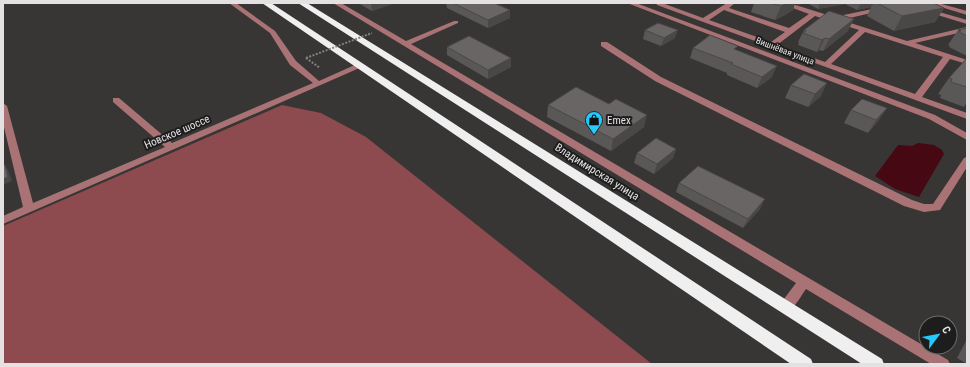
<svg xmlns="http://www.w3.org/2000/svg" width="970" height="367" viewBox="0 0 970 367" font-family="'Roboto Condensed',sans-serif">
<rect width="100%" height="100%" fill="#383535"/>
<path fill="#8d4a4f" d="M282 105 321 113 366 137 652 364H3V226Z"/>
<path fill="#460913" d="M918 143 934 145 942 150 944 154 919 197 895 189 875 176 898 145 912 146Z"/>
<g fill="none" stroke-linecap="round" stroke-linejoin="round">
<path stroke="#838181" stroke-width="2" stroke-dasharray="2 1.5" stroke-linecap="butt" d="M306 58 320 68"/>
<path fill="#a97375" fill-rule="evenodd" d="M229 3H236L275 31 296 61 319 81 357 64H363L364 66 3 224V216L23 207 3 123V103L7 106 33 203 165 147 113 102V98H119L172 143 313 83 290 65 270 33Z
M333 3H341L406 41 454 21H458V23L411 44 948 360 950 364H931L806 289C800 297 792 315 781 311L779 307 781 303 796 283Z
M627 3H636L935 115 967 133V140L929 119Z
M656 3H662L703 18 727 3H735L729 8 789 28 809 14 779 3H789L834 17 882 7 885 9 884 10 841 20 907 41 967 27V31L915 43 967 60V64L950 59 922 97 967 113V119L657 5ZM724 10 785 32 771 42 709 20ZM815 16 859 30 825 62 777 45ZM865 32 943 57 915 94 831 64Z
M898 3H908L967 20V24Z
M928 3H938L967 11V15Z
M601 42H607L661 77 912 200 924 204H933L964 158 967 157V167L940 210 924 212 904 206 655 81 601 46Z"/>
<path fill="#efefef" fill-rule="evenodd" d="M262 3H271L811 359 813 364H791Z
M298 3H307L882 359 884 364H862Z"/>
<path stroke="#838181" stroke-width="2" stroke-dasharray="2 1.5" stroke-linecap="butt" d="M306 58 372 33"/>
</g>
<path fill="#5a5757" d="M358 3H392V4L372 11Z
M446 3H494L510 18 488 28 447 8Z
M754 3H801L799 5 795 3 793 10 785 15 775 20 751 12Z
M807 3H933L944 8 935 22 894 31 867 16 871 7 857 10 845 4 818 9Z
M967 28V56L949 47 950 46 948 45 958 30Z
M645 30 675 38 661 46 643 39Z
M804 30 848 31 823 51 819 50 817 52 798 45 799 42H798Z
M447 47 511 67 488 79 447 55Z
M693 48 737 50 772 77 757 88 727 75V73L690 58Z
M967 58V104H966L964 107 940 98 941 95 938 94 949 78Z
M791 85 821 96 808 107 785 98Z
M548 105 644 127 611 151 547 117Z
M887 108 878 121 868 133 844 123 851 110Z
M676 149 673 158 654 174 634 163 637 153Z
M679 183 760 209 743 228 676 192Z
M967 339V364L957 358Z"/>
<path fill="#4a4747" d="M371 3H392V4L372 11Z
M788 3H795L793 10 785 15 775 20 781 6Z
M820 3H845V4L818 9Z
M861 3H874L871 7 857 10Z
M944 8 935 22 894 31 902 16Z
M510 10V18L488 28V20Z
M854 19 848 31 823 51 829 39Z
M678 30 675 38 661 46 664 38Z
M825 38 819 50 817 52 822 40Z
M511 58V67L488 79V70Z
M777 66 772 77 757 88 762 77Z
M827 83 821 96 808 107 815 94Z
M887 108 878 121 868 133 876 120Z
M647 115 644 127 611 151 613 139Z
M676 149 673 158 654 174 657 164Z
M5 165 8 170 12 181 3 185Z
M765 199 760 209 743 228 748 219Z"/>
<path fill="#696565" stroke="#4a4747" d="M453 3H494L510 10 488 20Z
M770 3H788L781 6Z
M877 3H933L944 8 902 16Z
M829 11 854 19 829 39 825 38 822 40 803 33 806 31 804 30Z
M658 23 678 30 664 38 645 30Z
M967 28V36L959 32 961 31 958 30Z
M710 35 738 46 734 49 777 66 762 77 731 64 733 63 693 48Z
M469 36 511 58 488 70 447 47Z
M967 58V87L951 82 952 79 949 78Z
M804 74 827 83 815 94 791 85Z
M576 87 609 104 616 99 647 115 613 139 548 105Z
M862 99 887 108 876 120 851 110Z
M656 138 676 149 657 164 637 153Z
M3 165H5L8 177 3 179Z
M698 166 765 199 748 219 679 183Z"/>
<defs>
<symbol id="shop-pin" viewBox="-11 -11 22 30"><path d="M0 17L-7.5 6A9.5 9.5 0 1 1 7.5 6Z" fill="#25c9fe" stroke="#1e1d1d"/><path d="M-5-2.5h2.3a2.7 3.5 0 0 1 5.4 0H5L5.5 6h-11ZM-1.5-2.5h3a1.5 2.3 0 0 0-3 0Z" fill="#111"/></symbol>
</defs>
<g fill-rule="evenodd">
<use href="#shop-pin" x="584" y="110" width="20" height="27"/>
</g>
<g text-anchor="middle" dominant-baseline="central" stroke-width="4" stroke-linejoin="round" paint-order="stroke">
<g font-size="9" fill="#e3e1e1" stroke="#1e1d1d">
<text transform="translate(785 51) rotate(21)">Вишнёвая улица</text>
</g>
<g font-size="11" fill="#e3e1e1" stroke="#1e1d1d" text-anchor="start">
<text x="607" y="120">Emex</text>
</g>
<g font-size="11" fill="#e3e1e1" stroke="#1e1d1d">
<text transform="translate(177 132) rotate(-23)">Новское шоссе</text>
<text transform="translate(597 172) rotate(32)">Владимирская улица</text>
</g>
</g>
<rect width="970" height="367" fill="none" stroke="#e3e1e1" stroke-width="8"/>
<g transform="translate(938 335) rotate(58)"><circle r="19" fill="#1e1d1d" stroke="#6d6b6b"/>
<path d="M0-3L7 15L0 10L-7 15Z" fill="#25c9fe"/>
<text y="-6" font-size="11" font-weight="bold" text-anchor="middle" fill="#e3e1e1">С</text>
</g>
</svg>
